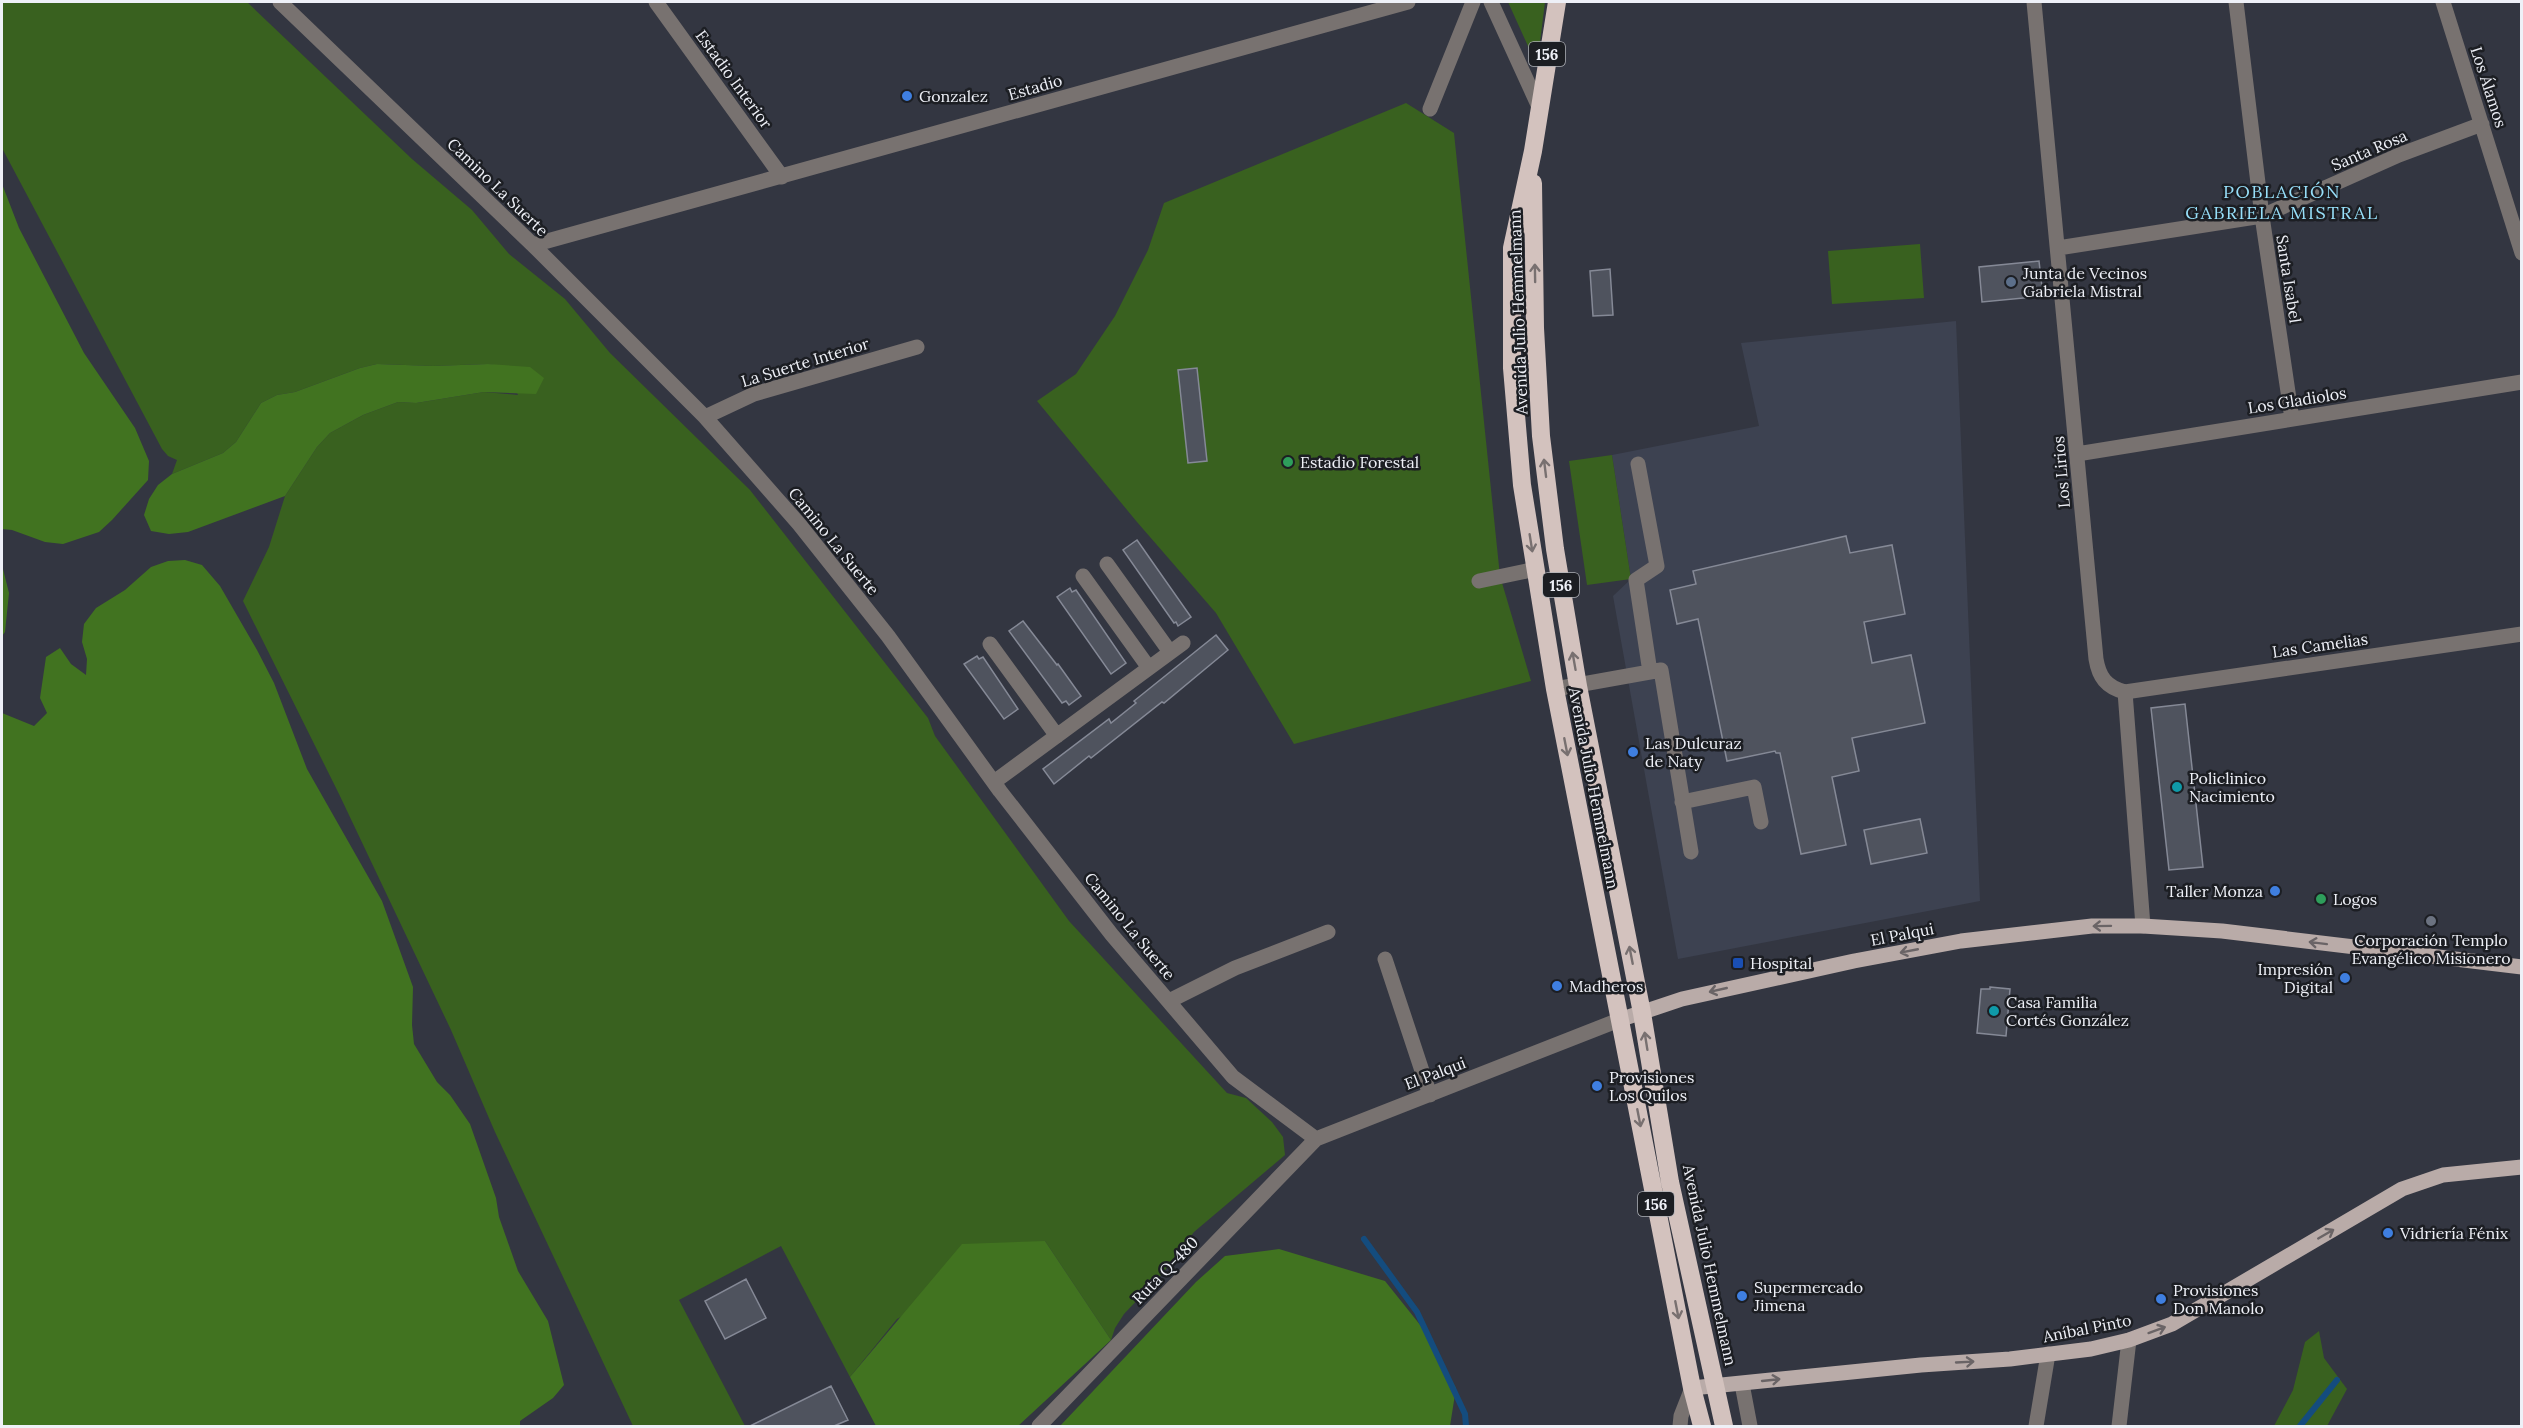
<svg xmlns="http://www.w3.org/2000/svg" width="2523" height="1428" viewBox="0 0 2523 1428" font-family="Lora,serif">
<rect width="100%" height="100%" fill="#333641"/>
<path fill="#3d4251" d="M1956 321 1980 901 1678 959 1613 596 1631 579 1612 455 1759 426 1741 343Z"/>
<path fill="#39611f" d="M2 2H247L412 159 472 210 509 254 565 299 610 353 750 490 928 718 935 736 1069 921 1227 1093 1246 1098 1272 1122 1283 1137 1285 1155 1194 1232 1162 1274 1124 1314 1115 1328 1111 1340 1045 1241 897 1319 850 1377 781 1246 679 1300 745 1426H633L495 1132 451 1030 339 794 243 601 269 547 285 496 317 447 330 433 363 415 398 402 416 403 484 392 518 395 506 367 488 364 433 366 377 364 360 368 295 392 277 395 261 403 236 442 223 453 172 474 177 460 168 456 162 449 2 148Z
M1508 2H1545L1537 66Z
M1406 103 1454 133 1500 576 1531 681 1294 744 1216 613 1137 522 1037 401 1076 374 1115 316 1148 250 1164 203Z
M1920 244 1924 298 1832 304 1828 251Z
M1612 455 1631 579 1587 585 1569 461Z
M2319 1331 2324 1358 2347 1389 2327 1426H2274L2293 1390 2305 1342Z"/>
<path fill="#417320" d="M2 184 19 228 84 353 135 428 149 461 148 480 112 520 99 532 63 544 45 542 12 530 2 529Z
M377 364 433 366 488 364 530 367 544 378 536 394 484 392 416 403 398 402 363 415 330 433 317 447 285 496 188 532 169 534 151 531 144 515 149 499 158 485 172 474 223 453 236 442 261 403 277 395 295 392 360 368Z
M185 560 202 565 220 586 257 650 274 683 307 769 382 901 413 987 412 1025 414 1044 437 1082 450 1095 470 1124 496 1198 499 1217 518 1271 548 1321 564 1385 553 1398 520 1421V1426H2V713L34 726 47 713 40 698 46 657 60 648 71 664 86 675 87 659 82 642 84 624 96 608 125 590 151 567 168 561Z
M2 565 9 593 5 632 2 636Z
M1045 1241 1111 1340 1018 1426H876L850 1377 962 1244Z
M1279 1249 1385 1281 1421 1326 1456 1388 1450 1426H1060L1196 1282 1225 1256Z"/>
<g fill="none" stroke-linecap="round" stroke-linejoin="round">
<path stroke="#144c7e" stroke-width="6" d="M1364 1239 1417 1312 1465 1414 1466 1426
M2300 1426 2337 1380"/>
</g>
<path fill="#4f535e" stroke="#858996" stroke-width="1.5" d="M2039 261 2043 296 1982 302 1979 267Z
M1610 269 1613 315 1593 316 1590 271Z
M1197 368 1207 461 1188 463 1178 370Z
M1846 536 1850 553 1892 545 1905 614 1864 622 1872 663 1911 655 1925 723 1852 738 1859 771 1832 777 1846 845 1801 854 1780 753H1776L1775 751 1727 761 1698 619 1677 624 1670 590 1696 584 1693 571Z
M1137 540 1191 617 1178 626 1176 622 1174 623 1123 550Z
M1070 588 1072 592 1076 590 1126 663 1111 674 1057 597Z
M1023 621 1057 665 1058 664 1081 696 1069 705 1066 701 1062 703 1009 631Z
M1216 635 1228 650 1164 703 1162 702 1091 758 1089 756 1054 784 1043 769 1109 719 1111 723 1136 703 1134 701Z
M977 656 979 659 983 657 1018 709 1004 719 964 664Z
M2185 704 2203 867 2169 870 2151 708Z
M1920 819 1927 853 1871 864 1864 830Z
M1990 987 2010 989 2006 1036 1977 1033 1981 989H1990Z
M746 1279 766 1318 725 1339 705 1301Z
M831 1386 848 1420 834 1426H750Z"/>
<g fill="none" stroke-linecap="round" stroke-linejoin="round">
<path stroke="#787270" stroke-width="15" d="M280 2 533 245 705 417 799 524 888 636 1000 791 1112 935 1233 1077 1316 1139
M656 2 782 177
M1491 2 1539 107
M2034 2 2096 659C2099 677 2106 687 2125 692L2522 634
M2236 2 2262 216 2292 419
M2443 2 2522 253
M1430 109 1473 2
M533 245 1408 2
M2058 248 2262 216 2399 155 2482 124
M705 417 754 394 917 347
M2077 454 2522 382
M1638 464 1657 566 1636 580 1650 672
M1107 564 1170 652
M1083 576 1149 668
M1479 581 1536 569
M990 644 1057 736
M1555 689 1661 670 1691 852
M2125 692 2143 926
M994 782 1183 643
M1682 802 1754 787 1761 822
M1385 959 1430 1095
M1169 1001 1235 968 1328 932
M1742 1384 1750 1426
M1039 1426 1316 1139 1619 1020
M1680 1426 1681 1416 1692 1388
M2036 1426 2048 1354
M2119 1426 2129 1340"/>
<path stroke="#b9aba8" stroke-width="15" d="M1619 1020 1682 999 1854 961 1961 941 2092 926H2143L2222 931 2522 967
M1692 1388 1921 1365 2010 1359 2091 1349 2129 1340 2172 1324 2402 1189 2443 1175 2522 1167"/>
<path stroke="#d3c2be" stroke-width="18" d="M1557 2 1533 151 1512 248V368L1522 485 1555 689 1692 1388 1702 1426
M1533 183 1535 328 1541 436 1555 549 1578 686 1642 1013 1670 1182 1724 1426"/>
</g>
<defs><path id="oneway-shaft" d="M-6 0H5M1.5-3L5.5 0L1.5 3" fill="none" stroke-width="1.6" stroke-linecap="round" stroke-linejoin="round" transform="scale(1.5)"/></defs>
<g stroke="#787070">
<use href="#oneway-shaft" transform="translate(1535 273) rotate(-91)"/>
<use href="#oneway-shaft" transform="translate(1545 468) rotate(-97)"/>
<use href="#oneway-shaft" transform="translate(1531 543) rotate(81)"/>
<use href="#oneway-shaft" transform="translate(1574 661) rotate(-100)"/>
<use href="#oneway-shaft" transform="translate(1566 747) rotate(79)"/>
<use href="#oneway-shaft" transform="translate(1631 955) rotate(-101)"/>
<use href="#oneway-shaft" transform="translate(1646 1041) rotate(-99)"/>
<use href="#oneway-shaft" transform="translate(1639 1118) rotate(79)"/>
<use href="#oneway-shaft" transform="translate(1677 1310) rotate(79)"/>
</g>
<g stroke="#6a6466">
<use href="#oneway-shaft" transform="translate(2102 926) rotate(179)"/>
<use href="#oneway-shaft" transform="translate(2318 943) rotate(-173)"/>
<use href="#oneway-shaft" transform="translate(1909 951) rotate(169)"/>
<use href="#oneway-shaft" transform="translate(1718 990) rotate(167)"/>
<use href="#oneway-shaft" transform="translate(2326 1234) rotate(-30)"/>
<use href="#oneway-shaft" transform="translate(2157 1330) rotate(-20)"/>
<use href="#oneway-shaft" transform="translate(1965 1362) rotate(-3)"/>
<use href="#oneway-shaft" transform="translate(1771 1380) rotate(-6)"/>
</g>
<g fill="#3f7fe0" stroke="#1c1e23" stroke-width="2">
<circle cx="907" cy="96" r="6"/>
<circle cx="1633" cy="752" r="6"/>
<circle cx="2275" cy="891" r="6"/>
<circle cx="2345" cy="978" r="6"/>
<circle cx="1557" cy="986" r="6"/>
<circle cx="1597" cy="1086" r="6"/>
<circle cx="2388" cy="1233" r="6"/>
<circle cx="1742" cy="1296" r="6"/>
<circle cx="2161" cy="1299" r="6"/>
</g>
<circle fill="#5c6f8a" stroke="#1c1e23" stroke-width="2" cx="2011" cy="282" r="6"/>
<g fill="#2e9e5b" stroke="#1c1e23" stroke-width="2">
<circle cx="1288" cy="462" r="6"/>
<circle cx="2321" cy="899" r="6"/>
</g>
<g fill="#0f9aa8" stroke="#1c1e23" stroke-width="2">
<circle cx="2177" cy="787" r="6"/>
<circle cx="1994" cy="1011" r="6"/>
</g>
<circle fill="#6b7280" stroke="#1c1e23" stroke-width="2" cx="2431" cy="921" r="6"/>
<rect fill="#1a4fb4" stroke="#1c1e23" stroke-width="2" x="1732" y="957" width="12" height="12" rx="3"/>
<g text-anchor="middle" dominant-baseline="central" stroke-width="5" stroke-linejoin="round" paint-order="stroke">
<g fill="#1c1e23" stroke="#afb1b7" stroke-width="1.5">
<rect x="1529" y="42" width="36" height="24" rx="4.5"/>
<rect x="1543" y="573" width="36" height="24" rx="4.5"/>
<rect x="1638" y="1192" width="36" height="24" rx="4.5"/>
</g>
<g font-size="15" font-weight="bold" fill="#eef0f7">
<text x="1547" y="54">156</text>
<text x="1561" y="585">156</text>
<text x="1656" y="1204">156</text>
</g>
<g font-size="16" fill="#eef0f7" stroke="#1c1e23">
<text transform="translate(734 79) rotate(54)">Estadio Interior</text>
<text transform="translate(1035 87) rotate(-16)">Estadio</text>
<text transform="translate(2489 87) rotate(72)">Los Álamos</text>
<text transform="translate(2369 150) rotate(-23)">Santa Rosa</text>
<text transform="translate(498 187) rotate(44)">Camino La Suerte</text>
<text transform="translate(2289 279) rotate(81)">Santa Isabel</text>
<text transform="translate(1518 312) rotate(-92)">Avenida Julio Hemmelmann</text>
<text transform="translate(805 362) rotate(-17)">La Suerte Interior</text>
<text transform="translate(2297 400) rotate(-9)">Los Gladiolos</text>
<text transform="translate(2061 472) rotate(-95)">Los Lirios</text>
<text transform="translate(834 541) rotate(51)">Camino La Suerte</text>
<text transform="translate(2320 645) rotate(-8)">Las Camelias</text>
<text transform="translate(1594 788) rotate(79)">Avenida Julio Hemmelmann</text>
<text transform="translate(1130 926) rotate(51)">Camino La Suerte</text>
<text transform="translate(1902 934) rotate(-11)">El Palqui</text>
<text transform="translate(1435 1073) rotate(-21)">El Palqui</text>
<text transform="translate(1710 1265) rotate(78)">Avenida Julio Hemmelmann</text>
<text transform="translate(1165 1270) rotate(-46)">Ruta Q-480</text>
<text transform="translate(2087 1328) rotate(-11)">Aníbal Pinto</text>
</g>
<g font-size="16" fill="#eef0f7" stroke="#1c1e23" text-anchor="start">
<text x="919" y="96">Gonzalez</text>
<text x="2023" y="273">Junta de Vecinos<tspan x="2023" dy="18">Gabriela Mistral</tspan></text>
<text x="1300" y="462">Estadio Forestal</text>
<text x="1645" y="743">Las Dulcuraz<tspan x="1645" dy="18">de Naty</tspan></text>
<text x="2189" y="778">Policlinico<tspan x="2189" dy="18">Nacimiento</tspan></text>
<text x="2263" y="891" text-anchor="end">Taller Monza</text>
<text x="2333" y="899">Logos</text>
<text x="2431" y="940" text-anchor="middle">Corporación Templo<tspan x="2431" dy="18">Evangélico Misionero</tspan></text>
<text x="1750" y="963">Hospital</text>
<text x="2333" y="969" text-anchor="end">Impresión<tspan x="2333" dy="18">Digital</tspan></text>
<text x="1569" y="986">Madheros</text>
<text x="2006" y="1002">Casa Familia<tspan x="2006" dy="18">Cortés González</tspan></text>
<text x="1609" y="1077">Provisiones<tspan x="1609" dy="18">Los Quilos</tspan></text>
<text x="2400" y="1233">Vidriería Fénix</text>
<text x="1754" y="1287">Supermercado<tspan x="1754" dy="18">Jimena</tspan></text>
<text x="2173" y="1290">Provisiones<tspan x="2173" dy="18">Don Manolo</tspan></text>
</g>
<g font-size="18" letter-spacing="1.5" fill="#97dff9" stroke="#1c1e23">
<text x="2282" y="191">POBLACIÓN<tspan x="2282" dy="21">GABRIELA MISTRAL</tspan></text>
</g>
</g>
<rect width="2523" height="1428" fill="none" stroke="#eef0f7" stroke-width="6"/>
</svg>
